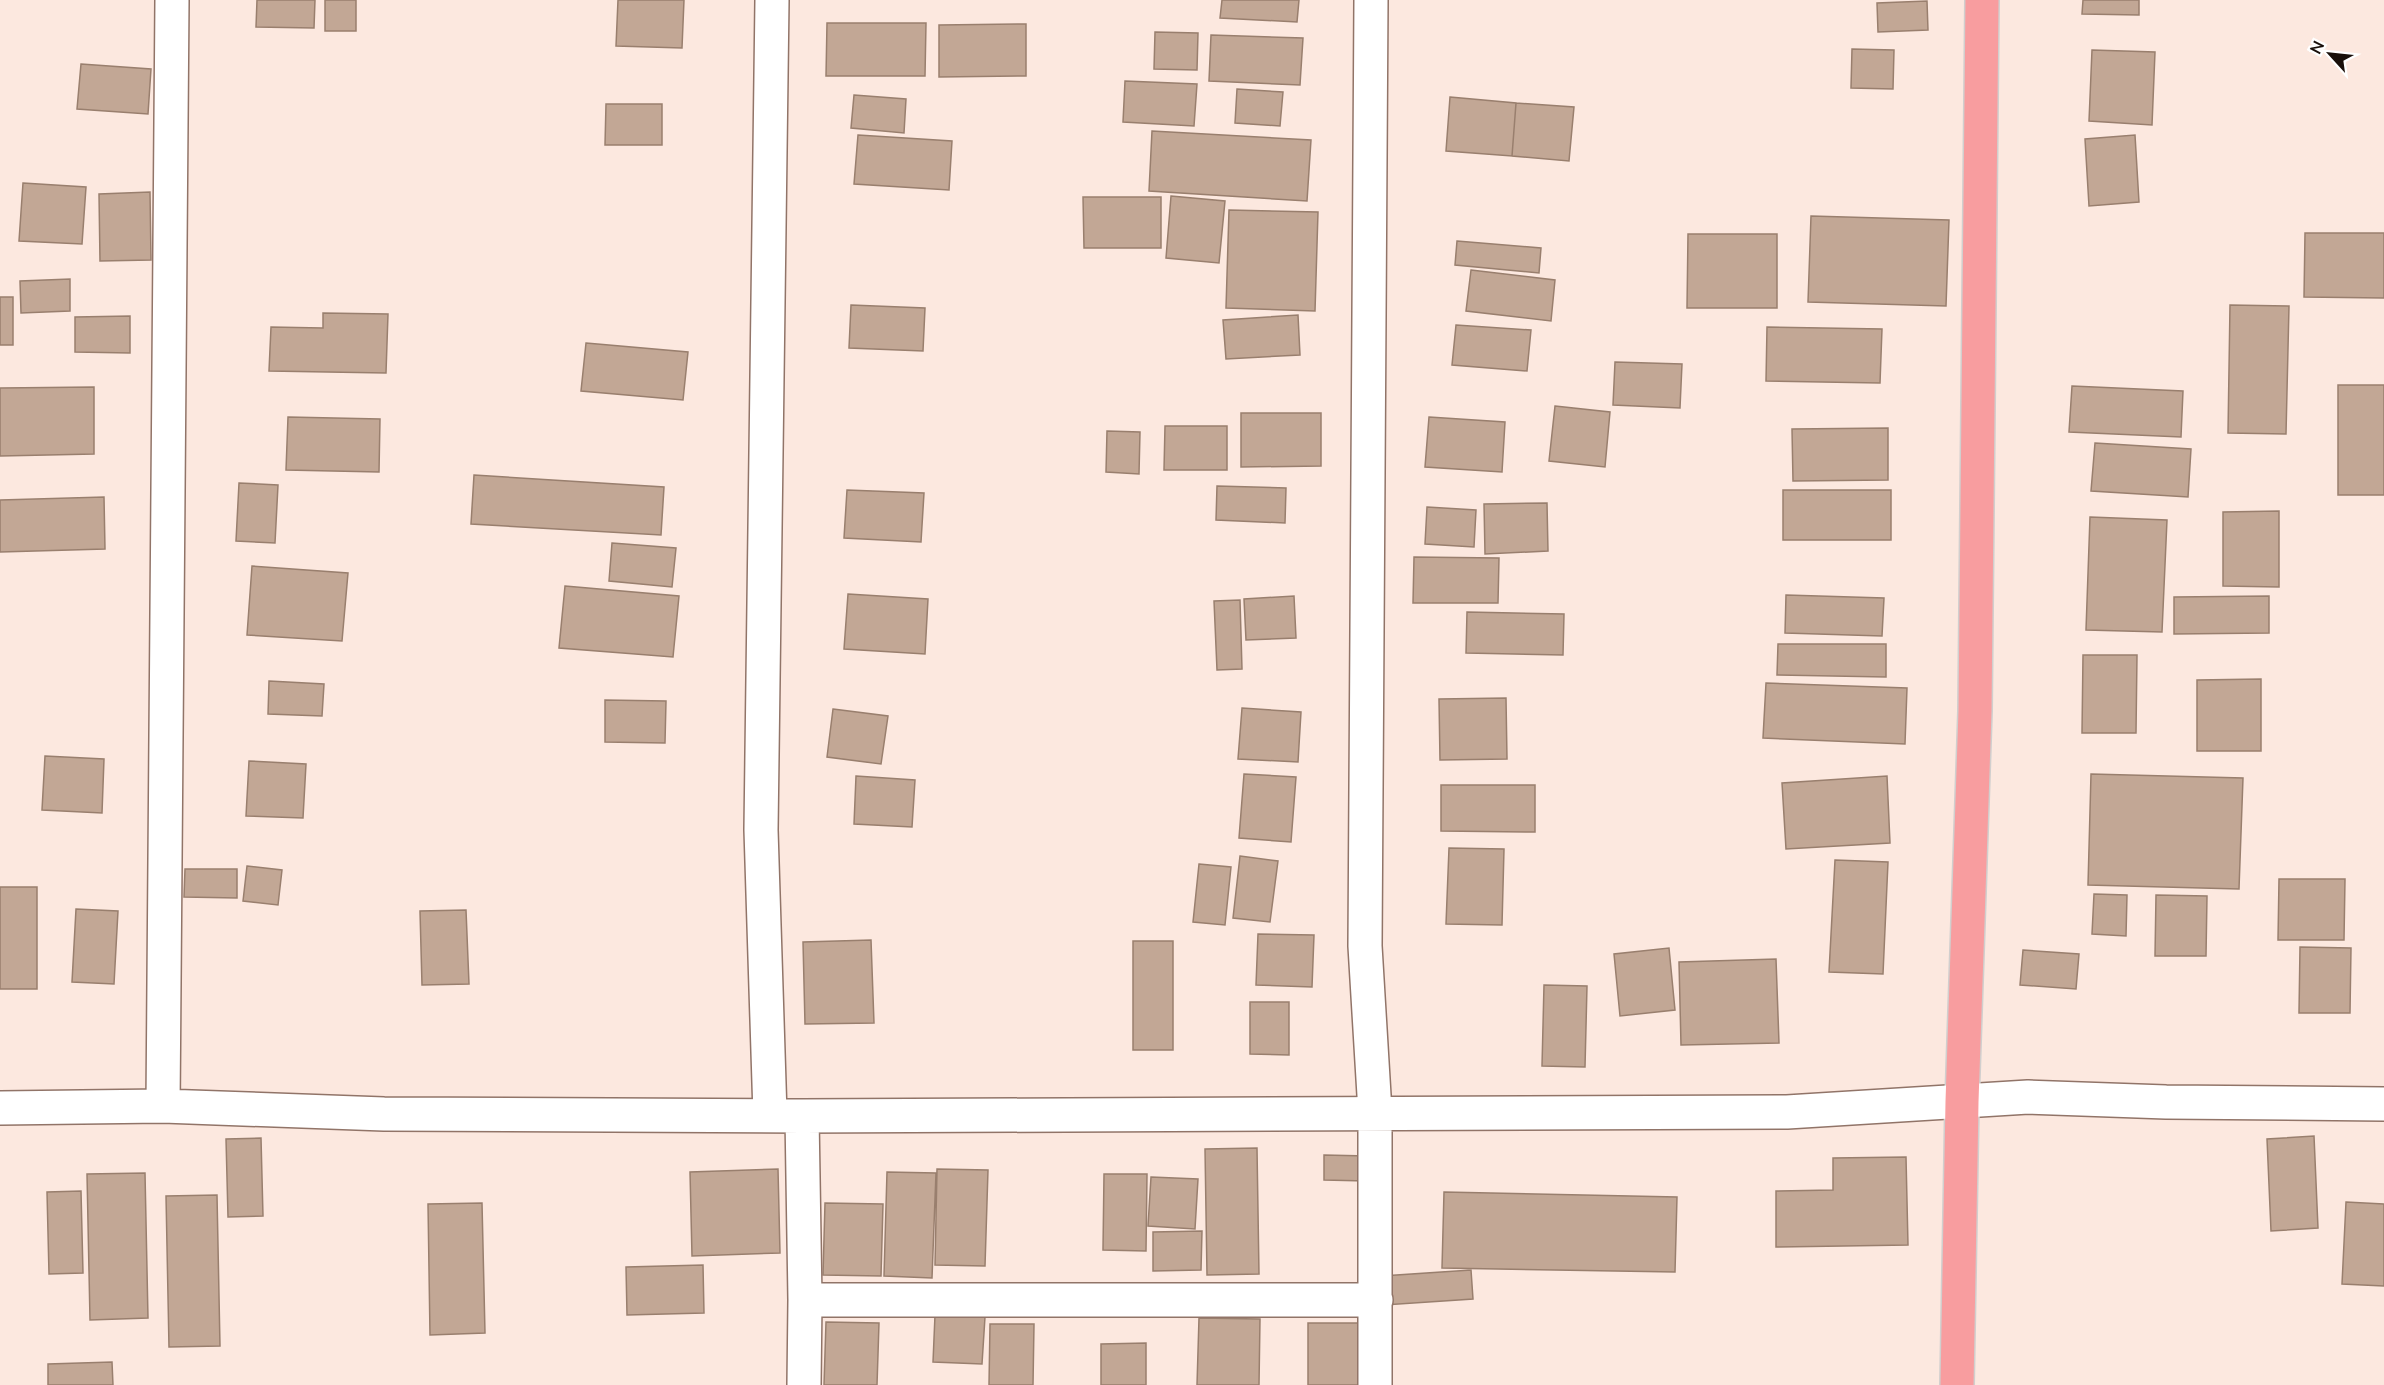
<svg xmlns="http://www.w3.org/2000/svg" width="2384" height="1385" viewBox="0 0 2384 1385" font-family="Mulish,sans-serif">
<rect width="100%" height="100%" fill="#fce8df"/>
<path fill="#c2a795" stroke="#997f6e" stroke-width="1.5" d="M257 0H315L314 28 256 27Z
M325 0H356V31H325Z
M618 0H684L682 48 616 46Z
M1222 0H1299L1297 22 1220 18Z
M2083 0H2139V15L2082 14Z
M1927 1 1928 30 1878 32 1877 3Z
M827 23H926L925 76H826Z
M1026 24V76L939 77V25Z
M1155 32 1198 33 1197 70 1154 69Z
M1211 35 1303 38 1300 85 1209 81Z
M1852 49 1894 50 1893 89 1851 88Z
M2092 50 2155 52 2152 125 2089 121Z
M81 64 151 69 148 114 77 109Z
M1125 81 1197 84 1194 126 1123 122Z
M1237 89 1283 92 1280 126 1235 123Z
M854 95 906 99 904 133 851 128Z
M1450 97 1516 103 1512 156 1446 151Z
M1516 103 1574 107 1569 161 1512 156Z
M606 104H662V145H605Z
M1152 131 1311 140 1307 201 1149 191Z
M858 135 952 141 949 190 854 184Z
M2135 135 2139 202 2089 206 2085 139Z
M23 183 86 187 82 244 19 241Z
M150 192 151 260 100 261 99 194Z
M1171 196 1225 201 1219 263 1166 258Z
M1083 197H1161V248H1084Z
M1229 210 1318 212 1315 311 1226 308Z
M1811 216 1949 220 1946 306 1808 302Z
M2305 233H2384V298L2304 297Z
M1688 234H1777V308H1687Z
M1457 241 1541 248 1539 273 1455 265Z
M1471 270 1555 280 1551 321 1466 311Z
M70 279V311L21 313 20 281Z
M0 297H13V345H0Z
M851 305 925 308 923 351 849 348Z
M2230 305 2289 306 2286 434 2228 433Z
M323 313 388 314 386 373 269 371 271 327 323 328Z
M1298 315 1300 355 1226 359 1223 320Z
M130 316V353L75 352V317Z
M1456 325 1531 330 1527 371 1452 365Z
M1767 327 1882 329 1880 383 1766 381Z
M586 343 688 352 683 400 581 391Z
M1615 362 1682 364 1680 408 1613 405Z
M2338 385H2384V495H2338Z
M2072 386 2183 391 2181 437 2069 432Z
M94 387V454L0 456V388Z
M1555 406 1610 412 1605 467 1549 461Z
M1241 413H1321V466L1241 467Z
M288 417 380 419 379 472 286 470Z
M1429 417 1505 422 1502 472 1425 467Z
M1165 426H1227V470H1164Z
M1888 428V480L1793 481 1792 429Z
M1107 431 1140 432 1139 474 1106 472Z
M2095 443 2191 449 2188 497 2091 491Z
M474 475 664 487 661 535 471 524Z
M239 483 278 485 275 543 236 541Z
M1217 486 1286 488 1285 523 1216 520Z
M847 490 924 493 921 542 844 538Z
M1783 490H1891V540H1783Z
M104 497 105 549 0 552V500Z
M1547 503 1548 551 1485 554 1484 504Z
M1427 507 1476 510 1474 547 1425 544Z
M2279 511V587L2223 586V512Z
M2090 517 2167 520 2162 632 2086 630Z
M612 543 676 548 672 587 609 581Z
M1414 557 1499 558 1498 603H1413Z
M252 566 348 573 342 641 247 635Z
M565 586 679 596 673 657 559 648Z
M848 594 928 599 925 654 844 649Z
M1786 595 1884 598 1882 636 1785 633Z
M1294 596 1296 638 1246 640 1244 599Z
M2269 596V633L2174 634V597Z
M1240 600 1242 669 1217 670 1214 601Z
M1467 612 1564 614 1563 655 1466 653Z
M1778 644H1886V677L1777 675Z
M2083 655H2137L2136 733H2082Z
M2261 679V751H2197V680Z
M269 681 324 684 322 716 268 714Z
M1766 683 1907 688 1905 744 1763 738Z
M1506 698 1507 759 1440 760 1439 699Z
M605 700 666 701 665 743 605 742Z
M1242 708 1301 712 1298 762 1238 759Z
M833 709 888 716 881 764 827 757Z
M45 756 104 759 102 813 42 810Z
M249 761 306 764 303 818 246 816Z
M1244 774 1296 777 1291 842 1239 838Z
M2091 774 2243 778 2239 889 2088 885Z
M856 776 915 780 912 827 854 824Z
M1887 776 1890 843 1786 849 1782 783Z
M1441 785H1535V832L1441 831Z
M1449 848 1504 849 1502 925 1446 924Z
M1240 856 1278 861 1270 922 1233 918Z
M1835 860 1888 862 1883 974 1829 972Z
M1199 864 1231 867 1225 925 1193 922Z
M247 866 282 870 278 905 243 901Z
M185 869H237V898L184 897Z
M2279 879H2345L2344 940H2278Z
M0 887H37V989H0Z
M2094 894 2127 895 2126 936 2092 934Z
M2156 895 2207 896 2206 956H2155Z
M76 909 118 911 114 984 72 982Z
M466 910 469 984 422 985 420 911Z
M1258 934 1314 935 1312 987 1256 985Z
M871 940 874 1023 805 1024 803 942Z
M1133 941H1173V1050H1133Z
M2300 947 2351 948 2350 1013H2299Z
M1669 948 1675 1010 1620 1016 1614 954Z
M2023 950 2079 954 2076 989 2020 985Z
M1776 959 1779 1043 1681 1045 1679 962Z
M1544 985 1587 986 1585 1067 1542 1066Z
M1250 1002H1289V1055L1250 1054Z
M2314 1136 2318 1228 2271 1231 2267 1139Z
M261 1138 263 1216 228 1217 226 1139Z
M1257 1148 1259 1274 1207 1275 1205 1149Z
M1324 1155 1367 1156 1366 1181 1324 1180Z
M1906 1157 1908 1245 1776 1247V1191L1833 1190V1158Z
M778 1169 780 1253 692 1256 690 1172Z
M937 1169 988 1170 985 1266 935 1265Z
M887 1172 936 1173 932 1278 884 1276Z
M145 1173 148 1318 90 1320 87 1174Z
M1104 1174H1147L1146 1251 1103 1250Z
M1151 1177 1198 1179 1195 1229 1148 1226Z
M81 1191 83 1273 49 1274 47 1192Z
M1444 1192 1677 1197 1675 1272 1442 1268Z
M217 1195 220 1346 169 1347 166 1196Z
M2346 1202 2384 1204V1286L2342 1284Z
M482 1203 485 1333 430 1335 428 1204Z
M825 1203 883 1204 881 1276 823 1275Z
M1202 1231 1201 1270 1153 1271V1232Z
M703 1265 704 1313 627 1315 626 1267Z
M1471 1270 1473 1299 1384 1305 1382 1276Z
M935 1315 985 1317 982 1364 933 1362Z
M1199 1318 1260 1319 1259 1385H1197Z
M826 1322 879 1323 877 1385H824Z
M1308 1323H1361L1362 1385H1308Z
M990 1324H1034L1033 1385H989Z
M1146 1343V1385H1101V1344Z
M112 1362 113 1385H48V1364Z"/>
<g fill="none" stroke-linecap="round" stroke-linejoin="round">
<defs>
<path id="minor" d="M1371 0 1365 946 1375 1112V1385
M163 1106 172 0
M0 1108 163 1106 384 1114 802 1116 1787 1112 2028 1097 2166 1102 2384 1104
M770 1115 761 830 772 0
M802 1116 805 1300 804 1385
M805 1300H1376"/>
<path id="highway" d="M1957 1385 1962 1102 1975 711 1982 0"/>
</defs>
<use href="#minor" stroke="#917468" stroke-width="36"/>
<use href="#highway" stroke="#d1cfce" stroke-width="36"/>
<use href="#minor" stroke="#fff" stroke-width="33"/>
<use href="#highway" stroke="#f89d9f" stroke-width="33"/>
</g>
<g transform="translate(2330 54) rotate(297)" stroke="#ffffff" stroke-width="4.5" paint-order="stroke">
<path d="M0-4.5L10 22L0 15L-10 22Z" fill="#190f0a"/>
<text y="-9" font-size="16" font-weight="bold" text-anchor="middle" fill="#190f0a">N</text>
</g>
</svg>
